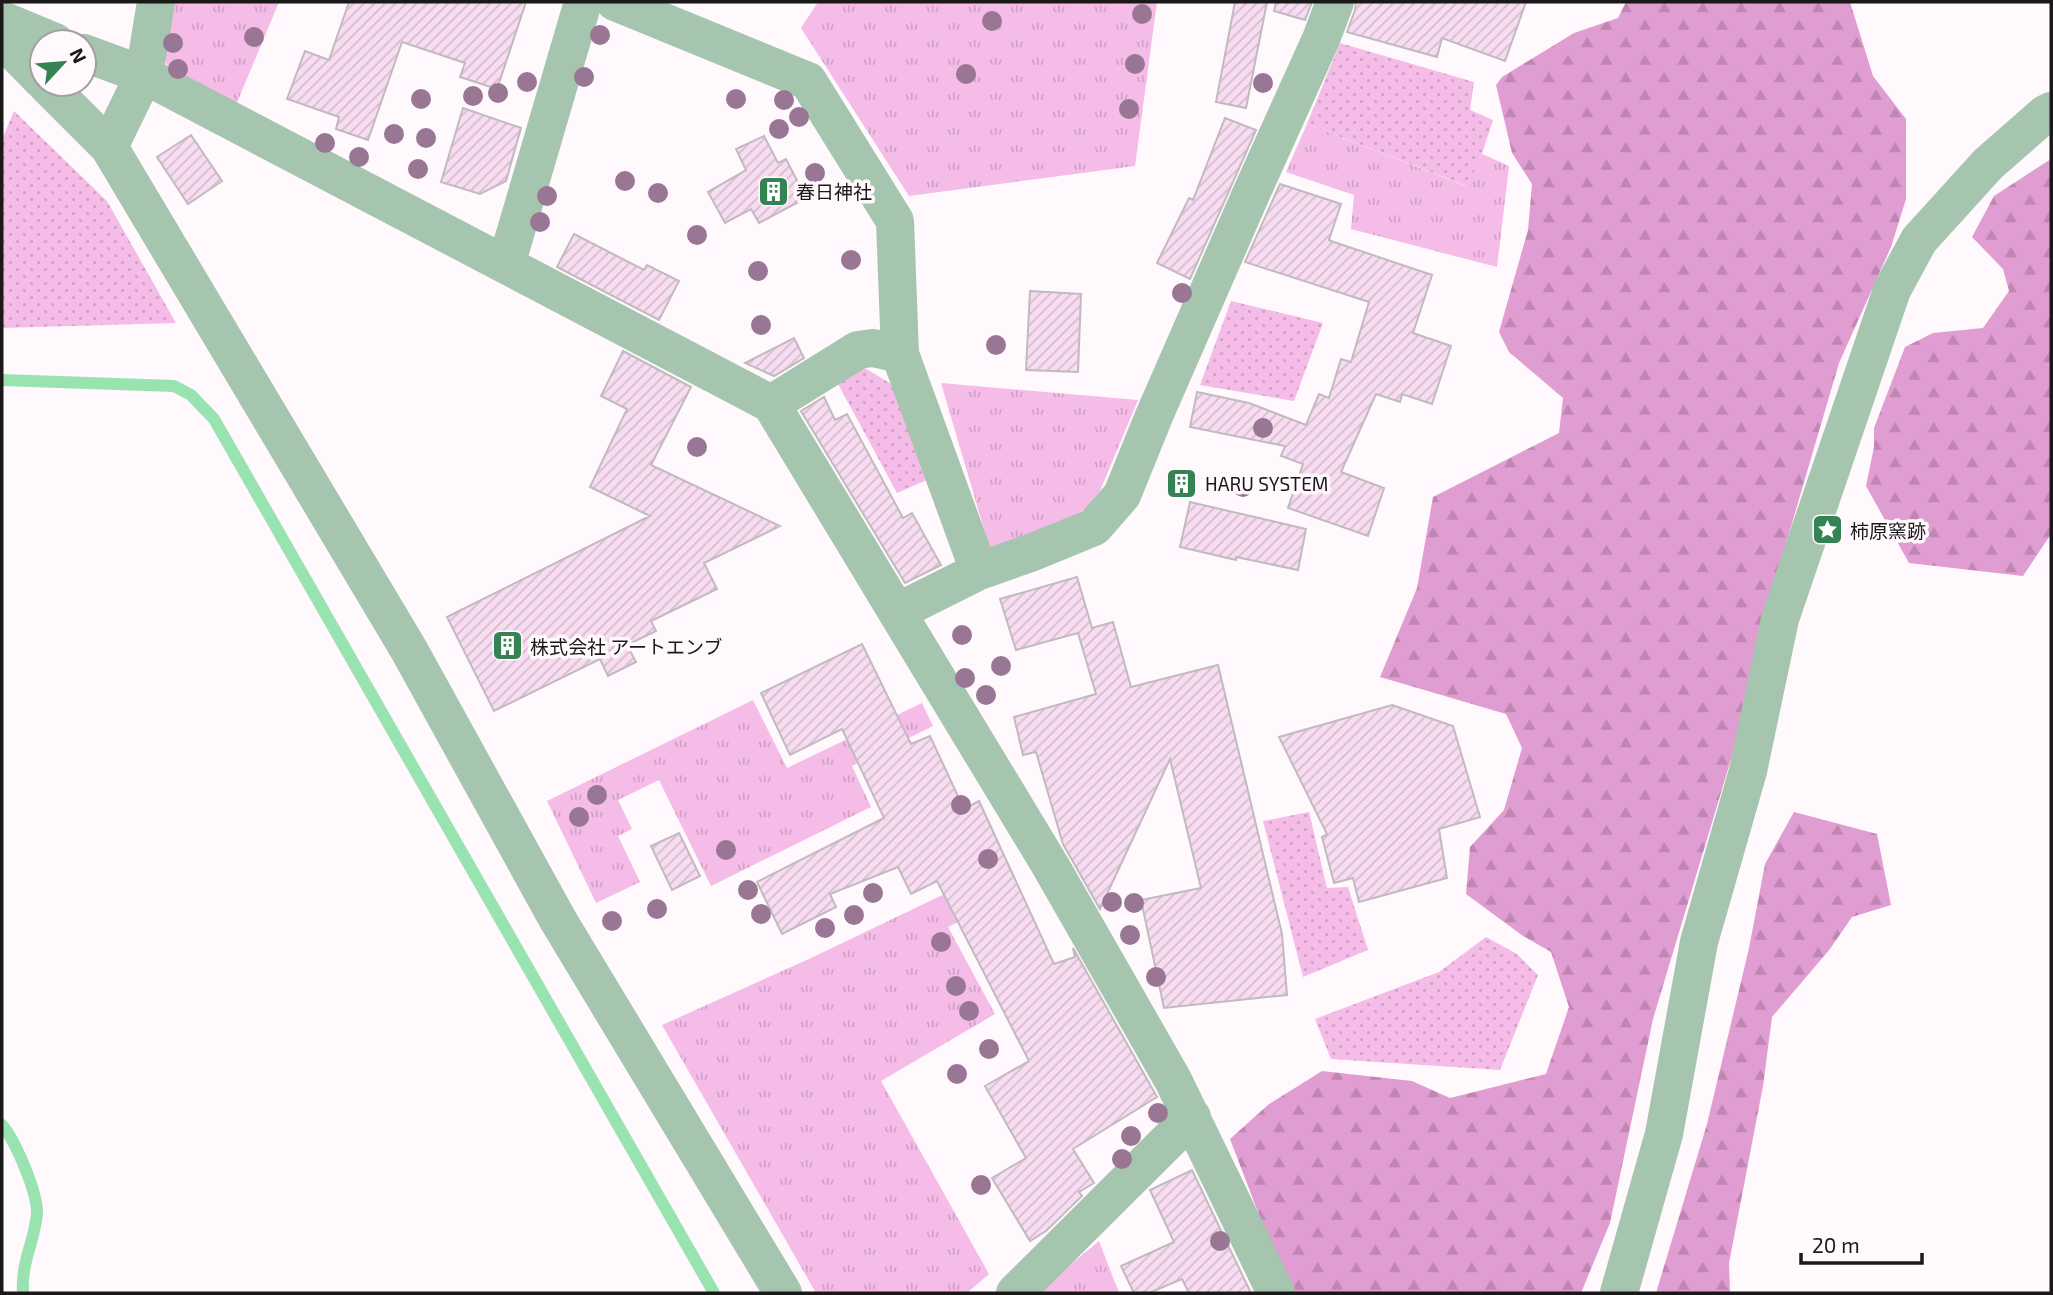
<svg xmlns="http://www.w3.org/2000/svg" width="2053" height="1295" viewBox="0 0 2053 1295" font-family="'Exo 2','Noto Sans JP',sans-serif">
<defs>
<pattern id="grass-tufts" width="24" height="20" patternUnits="userSpaceOnUse" patternTransform="scale(1.75)"><rect width="24" height="20" fill="#f4bce7"/><path d="M3 7l-1-3M5 7V3M7 7l1-3M15 17l-1-3M17 17v-4M19 17l1-3" fill="none" stroke="#d1a1c6"/></pattern>
<pattern id="forest-firs" width="22" height="20" patternUnits="userSpaceOnUse" patternTransform="scale(1.75)"><rect width="22" height="20" fill="#e09dd1"/><path d="M5 1l3.5 6h-7zM16 11l3.5 6h-7z" fill="#c086b3"/></pattern>
<pattern id="garden-dots" width="8" height="8" patternUnits="userSpaceOnUse" patternTransform="scale(1.75)"><rect width="8" height="8" fill="#f4bce7"/><path d="M2 2h.1M6 6h.1" fill="none" stroke="#d1a1c6" stroke-width="1.8" stroke-linecap="round"/></pattern>
<pattern id="building-hatch" width="6" height="6" patternUnits="userSpaceOnUse" patternTransform="scale(1.75)"><rect width="6" height="6" fill="#f8dcf1"/><path d="M-1 1l2-2M0 6l6-6M5 7l2-2" fill="none" stroke="#d4bcce"/></pattern>
</defs>
<rect width="100%" height="100%" fill="#fff8fd"/>
<path fill="url(#grass-tufts)" d="M171 2H279L236 105 171 72 162 56Z
M818 2H1157L1135 166 909 196 801 28Z
M1307 124 1466 186 1482 154 1509 166 1497 267 1351 229 1354 195 1286 172Z
M941 383 1138 400 1100 491 1085 509 1064 522 991 553Z
M753 700 787 768 922 703 933 726 852 766 871 807 711 886 659 780 618 800 632 829 618 836 640 882 596 903 547 801Z
M980 877 993 905 948 927 995 1014 881 1081 989 1274 967 1293H816L662 1025 811 958Z
M1099 1241 1119 1293H1036Z"/>
<path fill="url(#forest-firs)" d="M1626 2H1850L1873 76 1906 119V199L1891 247 1839 363 1785 547 1744 716 1653 1019 1610 1223 1581 1293H1289L1230 1139 1269 1104 1322 1071 1412 1081 1450 1098 1546 1074 1569 1007 1551 952 1523 936 1466 894 1470 847 1504 810 1522 748 1506 714 1380 677 1417 588 1433 497 1559 433 1563 398 1509 352 1499 332 1528 230 1532 184 1512 153 1496 85 1502 77 1574 33 1618 18Z
M2051 159V534L2023 576 1909 563 1866 486 1874 447V428L1905 347 1933 333 1983 328 2009 291 2003 269 1972 237 1994 196Z
M1794 812 1877 834 1891 905 1852 917 1830 949 1772 1017 1763 1086 1729 1263 1730 1293H1656L1707 1124 1749 948 1765 864Z"/>
<path fill="url(#garden-dots)" d="M1340 43 1474 82 1470 110 1493 120 1482 154 1467 186 1307 124Z
M14 111 107 201 176 323 2 328V140Z
M1231 301 1323 323 1294 401 1200 385Z
M863 367 893 385 927 480 897 493 837 382Z
M1309 812 1327 888 1348 887 1368 950 1303 977 1263 821Z
M1486 937 1517 954 1538 975 1500 1070 1331 1059 1315 1019 1439 972Z"/>
<g fill="none" stroke-linecap="round" stroke-linejoin="round">
<path stroke="#98e3b0" stroke-width="12" d="M2 380 174 386 191 395 214 419 714 1293
M2 1125C15 1140 38 1193 37 1214 34 1243 21 1262 23 1293"/>
</g>
<path fill="url(#building-hatch)" stroke="#c1babf" stroke-width="2" d="M349 2H526L497 89 460 77 465 63 402 42 368 140 336 129 339 117 287 99 305 51 329 60Z
M1235 2H1267L1246 108 1216 102Z
M1276 2H1312L1305 20 1274 11Z
M1356 2H1526L1505 61 1442 38 1437 57 1347 32 1355 10Z
M463 108 521 128 506 181 480 194 441 182Z
M1225 118 1256 130 1190 279 1157 263 1189 198 1193 200Z
M191 135 222 181 188 204 157 157Z
M764 136 778 163 786 159 806 198 759 223 751 209 725 223 708 192 746 170 736 149Z
M1280 184 1341 204 1329 240 1331 241 1432 275 1413 333 1451 346 1432 404 1402 394 1400 402 1376 394 1341 472 1384 488 1368 536 1288 508 1303 464 1281 456 1285 446 1190 427 1197 392 1249 403 1306 425 1319 394 1329 398 1341 359 1351 362 1369 302 1245 262Z
M574 234 644 270 647 265 679 281 659 320 557 267Z
M1030 291 1081 294 1078 372 1026 370Z
M794 338 804 358 774 376 745 363Z
M623 351 691 387 651 465 780 526 704 563 717 589 651 621 656 631 627 645 636 662 608 676 600 659 494 711 447 617 650 516 590 487 627 409 601 396Z
M824 397 835 420 847 414 903 518 912 513 941 565 905 583 801 411Z
M1190 502 1306 529 1298 570 1236 557V560L1180 547Z
M1077 577 1092 628 1113 622 1131 687 1218 665 1282 934 1287 995 1164 1008 1141 900 1201 888 1170 759 1100 909 1063 844 1036 752 1023 755 1014 717 1096 694 1078 633 1016 650 1000 599Z
M862 644 911 744 930 736 964 809 979 801 1054 964 1075 957 1073 948 1157 1097 1073 1149 1094 1183 1079 1192 1082 1196 1046 1231 1030 1241 992 1178 1026 1158 985 1086 1029 1061 937 881 911 894 898 867 830 894 836 907 782 934 757 882 884 818 842 729 790 755 761 693Z
M1392 705 1453 726 1480 817 1439 829 1447 878 1359 902 1353 878 1334 883 1322 837 1327 834 1279 737Z
M679 833 700 876 672 890 651 846Z
M1192 1170 1251 1293H1189L1182 1279 1149 1293H1134L1121 1266 1174 1242 1150 1190Z"/>
<g fill="none" stroke-linecap="round" stroke-linejoin="round">
<path stroke="#a5c5ae" stroke-width="38" d="M615 2 808 81 895 221 900 354 979 571
M2 20 55 42
M2 39 42 80
M84 53 144 75 771 404 1050 865 1173 1080 1276 1293
M46 84 109 147 409 650 558 920 783 1293
M109 147 144 75 156 2
M506 265 583 2
M771 404 858 350 873 348 900 354
M897 612 979 571 1033 552 1094 527 1122 495 1154 416 1251 194 1321 39 1335 2
M1015 1293 1192 1117
M1619 1293 1664 1134 1699 942 1748 771 1780 619 1892 290 1919 240 1988 164 2045 114 2051 111"/>
</g>
<g fill="#997694">
<circle cx="1142" cy="14" r="10"/>
<circle cx="992" cy="21" r="10"/>
<circle cx="600" cy="35" r="10"/>
<circle cx="254" cy="37" r="10"/>
<circle cx="173" cy="43" r="10"/>
<circle cx="1135" cy="64" r="10"/>
<circle cx="178" cy="69" r="10"/>
<circle cx="966" cy="74" r="10"/>
<circle cx="584" cy="77" r="10"/>
<circle cx="527" cy="82" r="10"/>
<circle cx="1263" cy="83" r="10"/>
<circle cx="498" cy="93" r="10"/>
<circle cx="473" cy="96" r="10"/>
<circle cx="421" cy="99" r="10"/>
<circle cx="736" cy="99" r="10"/>
<circle cx="784" cy="100" r="10"/>
<circle cx="1129" cy="109" r="10"/>
<circle cx="799" cy="117" r="10"/>
<circle cx="779" cy="129" r="10"/>
<circle cx="394" cy="134" r="10"/>
<circle cx="426" cy="138" r="10"/>
<circle cx="325" cy="143" r="10"/>
<circle cx="359" cy="157" r="10"/>
<circle cx="418" cy="169" r="10"/>
<circle cx="815" cy="173" r="10"/>
<circle cx="625" cy="181" r="10"/>
<circle cx="658" cy="193" r="10"/>
<circle cx="547" cy="196" r="10"/>
<circle cx="540" cy="222" r="10"/>
<circle cx="697" cy="235" r="10"/>
<circle cx="851" cy="260" r="10"/>
<circle cx="758" cy="271" r="10"/>
<circle cx="1182" cy="293" r="10"/>
<circle cx="761" cy="325" r="10"/>
<circle cx="996" cy="345" r="10"/>
<circle cx="1263" cy="428" r="10"/>
<circle cx="697" cy="447" r="10"/>
<circle cx="1243" cy="487" r="10"/>
<circle cx="962" cy="635" r="10"/>
<circle cx="1001" cy="666" r="10"/>
<circle cx="965" cy="678" r="10"/>
<circle cx="986" cy="695" r="10"/>
<circle cx="597" cy="795" r="10"/>
<circle cx="961" cy="805" r="10"/>
<circle cx="579" cy="817" r="10"/>
<circle cx="726" cy="850" r="10"/>
<circle cx="988" cy="859" r="10"/>
<circle cx="748" cy="890" r="10"/>
<circle cx="873" cy="893" r="10"/>
<circle cx="1112" cy="902" r="10"/>
<circle cx="1134" cy="903" r="10"/>
<circle cx="657" cy="909" r="10"/>
<circle cx="761" cy="914" r="10"/>
<circle cx="854" cy="915" r="10"/>
<circle cx="612" cy="921" r="10"/>
<circle cx="825" cy="928" r="10"/>
<circle cx="1130" cy="935" r="10"/>
<circle cx="941" cy="942" r="10"/>
<circle cx="1156" cy="977" r="10"/>
<circle cx="956" cy="986" r="10"/>
<circle cx="969" cy="1011" r="10"/>
<circle cx="989" cy="1049" r="10"/>
<circle cx="957" cy="1074" r="10"/>
<circle cx="1158" cy="1113" r="10"/>
<circle cx="1131" cy="1136" r="10"/>
<circle cx="1122" cy="1159" r="10"/>
<circle cx="981" cy="1185" r="10"/>
<circle cx="1220" cy="1241" r="10"/>
</g>
<defs>
<symbol id="building-square" viewBox="-11 -11 22 22"><rect x="-9" y="-9" width="18" height="18" rx="4" fill="#358353" stroke="#fff8fd"/><path d="M-4-6H4V6H1V3H-1V6H-4ZM-2.5-4.3h1.7v1.8h-1.7ZM.8-4.3h1.7v1.8H.8ZM-2.5-1h1.7V.8h-1.7ZM.8-1h1.7V.8H.8Z" fill="#fff"/></symbol>
<symbol id="sight-square" viewBox="-11 -11 22 22"><rect x="-9" y="-9" width="18" height="18" rx="4" fill="#358353" stroke="#fff8fd"/><path d="M0-6L1.8-2.2L6-1.7L2.9 1.2L3.7 5.4L0 3.3L-3.7 5.4L-2.9 1.2L-6-1.7L-1.8-2.2Z" fill="#fff"/></symbol>
</defs>
<g fill-rule="evenodd">
<use href="#building-square" x="756" y="174" width="35" height="35"/>
<use href="#building-square" x="1164" y="466" width="35" height="35"/>
<use href="#sight-square" x="1810" y="512" width="35" height="35"/>
<use href="#building-square" x="490" y="628" width="35" height="35"/>
</g>
<g text-anchor="middle" dominant-baseline="central" stroke-width="7" stroke-linejoin="round" paint-order="stroke">
<g font-size="19" fill="#1a1819" stroke="#fff8fd" text-anchor="start">
<text x="796" y="191">春日神社</text>
<text x="1205" y="483">HARU SYSTEM</text>
<text x="1850" y="530">柿原窯跡</text>
<text x="530" y="646">株式会社 アートエンブ</text>
</g>
</g>
<rect width="2053" height="1295" fill="none" stroke="#1a1819" stroke-width="7"/>
<g transform="translate(63 63) rotate(64)"><circle r="33" fill="#fff8fd" stroke="#a39ea2" stroke-width="2"/>
<path d="M0-5L12 26L0 18L-12 26Z" fill="#358353"/>
<text y="-10" font-size="19" font-weight="bold" text-anchor="middle" fill="#1a1819">N</text>
</g>
<path d="M1801 1253v10h121v-10" fill="none" stroke="#1a1819" stroke-width="3.5"/>
<text x="1812" y="1253" font-size="21" fill="#1a1819" stroke="#fff8fd" stroke-width="5" paint-order="stroke">20 m</text>
</svg>
